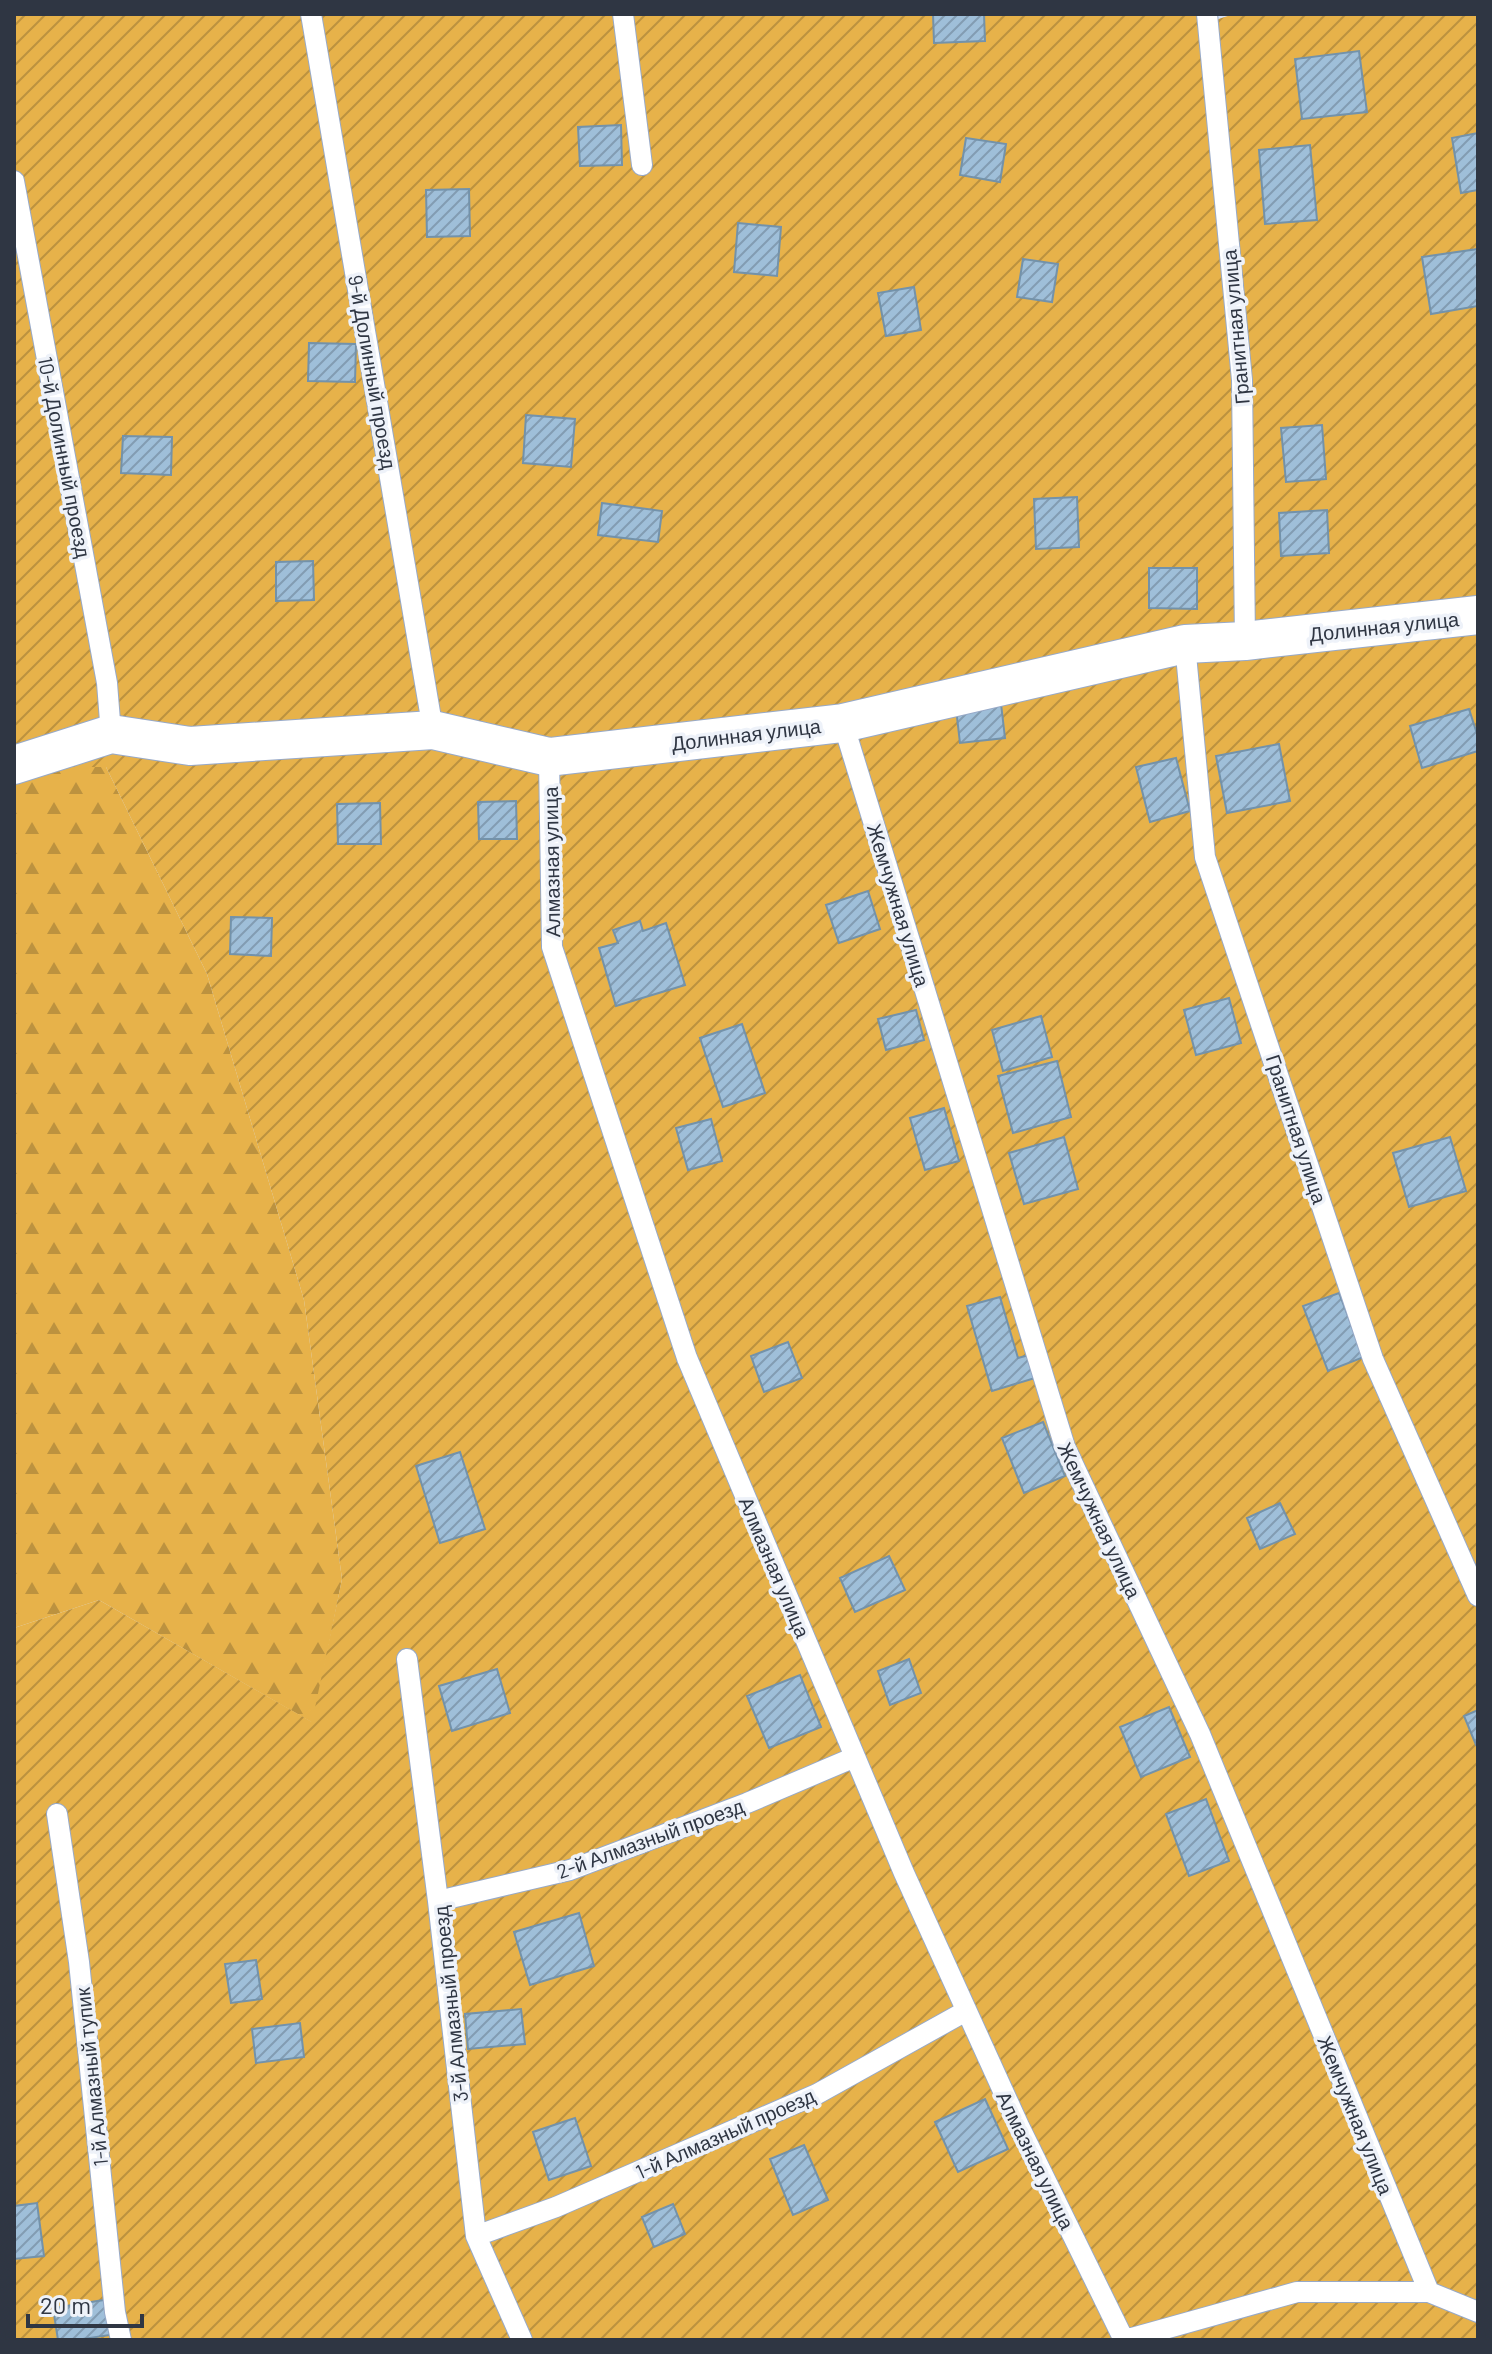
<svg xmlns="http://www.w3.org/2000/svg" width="1492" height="2354" viewBox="0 0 1492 2354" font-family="Barlow,sans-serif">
<defs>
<pattern id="forest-firs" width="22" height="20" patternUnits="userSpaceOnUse" patternTransform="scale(2)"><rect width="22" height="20" fill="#e7b24a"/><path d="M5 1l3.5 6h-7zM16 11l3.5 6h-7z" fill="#bc923f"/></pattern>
<pattern id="garden-furrows" width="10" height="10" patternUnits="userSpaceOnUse" patternTransform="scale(2)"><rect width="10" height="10" fill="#e7b24a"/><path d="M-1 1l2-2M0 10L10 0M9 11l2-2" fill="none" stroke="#bc923f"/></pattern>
<pattern id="building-hatch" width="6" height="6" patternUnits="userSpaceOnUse" patternTransform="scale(2)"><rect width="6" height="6" fill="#9fbfd9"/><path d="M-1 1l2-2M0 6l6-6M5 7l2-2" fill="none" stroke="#829cb2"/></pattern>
</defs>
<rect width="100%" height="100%" fill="#dae5f9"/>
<path fill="url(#forest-firs)" d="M14 767H106L207 974 304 1300 342 1579 313 1723 99 1600 14 1628Z"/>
<path fill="url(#garden-furrows)" d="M14 14H1193L1209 22 1234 14H1478V2340H14V1628L99 1600 312 1722 342 1579 304 1300 207 974 106 767H14Z"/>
<path fill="url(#building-hatch)" stroke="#7392aa" stroke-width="2" d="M933 14H984L985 41 934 43Z
M1359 51 1367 112 1302 119 1295 59Z
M621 125 622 165 580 166 578 127Z
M1478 133V190L1461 193 1452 138Z
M966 138 1006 144 1000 182 960 175Z
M1310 145 1317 220 1265 224 1259 150Z
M469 189 470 236 427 237 426 190Z
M738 223 781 227 777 276 734 272Z
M1478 249V306L1431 314 1422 257Z
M1023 259 1058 264 1052 302 1017 297Z
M914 287 921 330 886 336 878 293Z
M309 343 356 344 355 382 308 381Z
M526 415 575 419 571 467 523 463Z
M1322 425 1326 479 1286 482 1281 428Z
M123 436 172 437 171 475 121 473Z
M1077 497 1079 547 1036 549 1034 499Z
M602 503 662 511 658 542 598 535Z
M1327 510 1329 553 1281 556 1279 513Z
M313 561 314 600 276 601V562Z
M1149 568H1197V609L1149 608Z
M1000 695 1005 738 960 743 955 700Z
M1469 709 1478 737V751L1422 768 1410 726Z
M1279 744 1290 801 1227 813 1216 756Z
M1176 758 1190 811 1150 822 1136 767Z
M516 801 517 839H479L478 802Z
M380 803 381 844H338L337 804Z
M868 891 880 929 839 943 826 905Z
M231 917 272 918 271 956 230 954Z
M640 921 643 931 666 923 685 985 616 1006 599 948 618 943 613 930Z
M1229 998 1241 1043 1196 1055 1184 1010Z
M916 1010 924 1040 886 1050 878 1019Z
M1041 1016 1052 1057 1003 1071 992 1030Z
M742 1024 765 1093 723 1107 700 1038Z
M1057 1061 1071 1117 1013 1133 998 1076Z
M944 1108 959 1161 925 1170 910 1118Z
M711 1119 722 1161 688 1170 676 1128Z
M1064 1137 1078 1189 1024 1204 1009 1153Z
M1450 1137 1466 1191 1409 1207 1393 1153Z
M1339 1293 1364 1357 1328 1371 1303 1306Z
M1000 1297 1018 1358 1029 1355 1035 1378 992 1391 967 1306Z
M788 1342 802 1378 764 1392 751 1356Z
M1043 1422 1065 1476 1024 1493 1002 1438Z
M460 1452 485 1529 440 1543 416 1466Z
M1280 1503 1295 1534 1260 1549 1247 1518Z
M889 1556 905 1590 855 1612 840 1578Z
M909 1659 921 1693 890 1705 878 1671Z
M497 1669 510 1713 452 1731 439 1686Z
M800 1675 821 1727 769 1748 747 1696Z
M1169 1707 1190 1757 1141 1777 1120 1727Z
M1478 1710V1744L1476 1745 1464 1716Z
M1206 1799 1229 1861 1189 1876 1166 1814Z
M579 1913 594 1966 530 1985 514 1932Z
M256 1960 262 1999 231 2003 225 1964Z
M521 2009 525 2044 468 2049 465 2014Z
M300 2023 304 2057 256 2063 252 2029Z
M985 2099 1008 2149 958 2172 935 2122Z
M575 2118 591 2166 549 2180 533 2132Z
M804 2145 828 2200 793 2215 770 2159Z
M37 2203 44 2256 14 2259V2206Z
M673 2204 685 2234 654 2247 642 2217Z
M104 2300 110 2335 76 2340H58L53 2308Z"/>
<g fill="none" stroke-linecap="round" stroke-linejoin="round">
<defs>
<path id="service" d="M311 14 433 730
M623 14 642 165
M1207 14 1242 380 1245 641
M14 181 107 683 111 734
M1185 644 1205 857 1373 1359 1478 1596
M843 723 1065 1447 1200 1734 1429 2292
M549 757 552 947 687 1358 904 1873 1019 2126 1124 2340
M407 1659 438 1901 476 2236 522 2340
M57 1814 79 1962 115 2312 121 2340
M438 1901 570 1870 747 1803 855 1757
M476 2236 556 2207 817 2094 966 2011
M1125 2340 1297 2292H1429L1478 2312"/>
<path id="minor" d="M14 765 111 734 190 746 433 730 549 757 843 723 1185 644 1245 641 1478 615"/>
</defs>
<use href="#service" stroke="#97a9c8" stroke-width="22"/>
<use href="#minor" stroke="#97a9c8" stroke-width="40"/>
<use href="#service" stroke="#fff" stroke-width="20"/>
<use href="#minor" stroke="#fff" stroke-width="38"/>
</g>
<g text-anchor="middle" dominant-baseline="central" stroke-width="7" stroke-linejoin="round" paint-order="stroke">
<g font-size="20" fill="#2f3643" stroke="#eef2f9">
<text transform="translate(1235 327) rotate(-95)">Гранитная улица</text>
<text transform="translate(373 372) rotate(80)">9-й Долинный проезд</text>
<text transform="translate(65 457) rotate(79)">10-й Долинный проезд</text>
<text transform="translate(1384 626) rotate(-6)">Долинная улица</text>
<text transform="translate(746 734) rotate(-7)">Долинная улица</text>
<text transform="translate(551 862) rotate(-91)">Алмазная улица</text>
<text transform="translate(899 905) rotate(73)">Жемчужная улица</text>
<text transform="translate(1297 1129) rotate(72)">Гранитная улица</text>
<text transform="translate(1100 1520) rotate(65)">Жемчужная улица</text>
<text transform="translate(775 1567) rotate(67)">Алмазная улица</text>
<text transform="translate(650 1838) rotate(-20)">2-й Алмазный проезд</text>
<text transform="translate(450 2004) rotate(-96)">3-й Алмазный проезд</text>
<text transform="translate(91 2077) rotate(-96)">1-й Алмазный тупик</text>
<text transform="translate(1356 2115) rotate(68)">Жемчужная улица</text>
<text transform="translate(725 2133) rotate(-24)">1-й Алмазный проезд</text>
<text transform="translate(1036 2160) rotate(64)">Алмазная улица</text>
</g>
</g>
<rect width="1492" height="2354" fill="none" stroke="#2f3643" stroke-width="32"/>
<path d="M28 2314v12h114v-12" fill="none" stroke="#2f3643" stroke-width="4"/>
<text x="40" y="2314" font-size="24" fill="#2f3643" stroke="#eef2f9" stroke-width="6" paint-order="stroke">20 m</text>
</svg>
